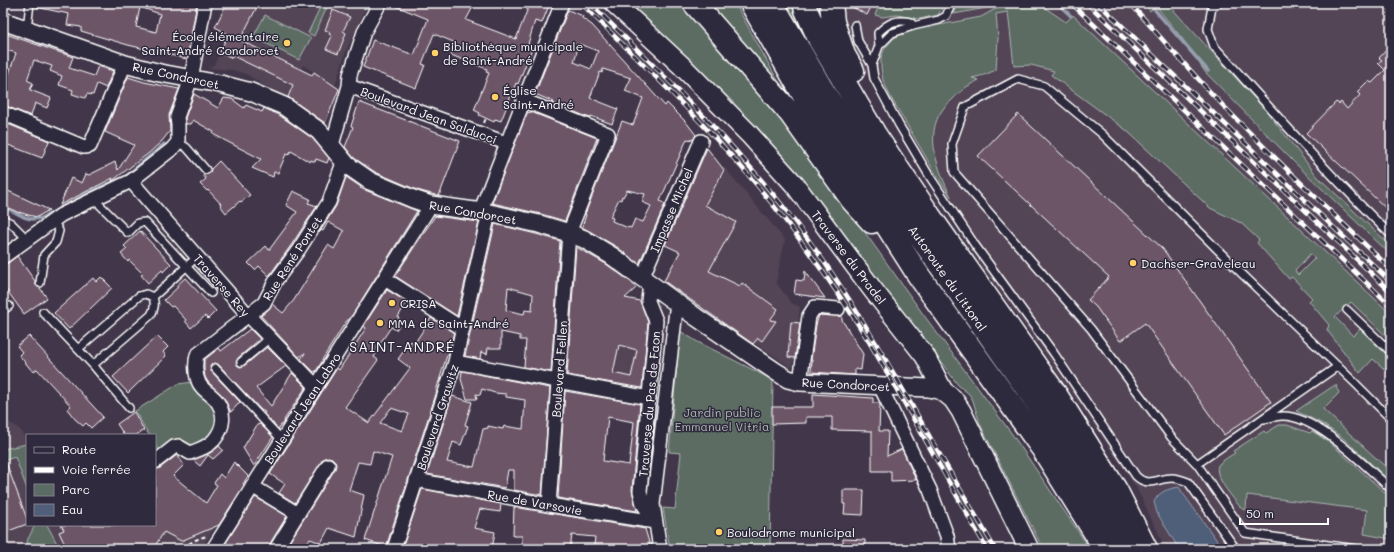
<svg xmlns="http://www.w3.org/2000/svg" width="1394" height="552" viewBox="0 0 1394 552" font-family="Mali,sans-serif">
<rect width="100%" height="100%" fill="#42374a"/>
<filter id="ink" filterUnits="userSpaceOnUse"><feTurbulence type="fractalNoise" baseFrequency=".025" numOctaves="2"/><feDisplacementMap in="SourceGraphic" scale="8" xChannelSelector="R" yChannelSelector="G"/><feConvolveMatrix kernelMatrix="1 2 1 2 8 2 1 2 1" color-interpolation-filters="sRGB"/></filter>
<g filter="url(#ink)">
<path fill="#534456" d="M227 3H368L346 51 335 86 303 65 286 100 248 75 233 70 208 68 214 65 228 34 215 27Z
M840 3H1391V549H1166L1136 487 1039 345 982 266 960 233 912 155 867 75 851 41 841 15Z
M726 169 785 240 776 282 791 303 800 307 792 368 662 281Z
M602 342 650 351 644 394 594 384Z
M3 419 17 427 22 432 27 440V525H155V466L176 450 181 460 168 473 222 516 201 549H3Z"/>
<path fill="#5b6c64" stroke="#adb6b2" fill-rule="evenodd" d="M322 3H329L314 36 308 33Z
M627 3H684L785 120 923 314 1012 434 1090 549H1043L980 424 973 401 969 394 958 385 927 343 910 323 912 320 909 317 907 319 795 170 751 123Z
M703 3H735L782 88Z
M785 3H794L815 52Z
M880 3H898L935 7 942 6 945 3 938 15 919 19 897 15 882 17 875 15Z
M959 3H990V6L986 8 954 14Z
M1006 3H1038L1066 22 1073 15 1391 314V341L1351 302 1335 317 1353 336 1360 329 1391 359V375L1373 359 1360 373 1327 330 1329 325 1309 301 1312 298 1292 277 1289 279 1257 243 1259 240 1241 223 1210 208 1126 130 1051 75 1054 71 1031 65 1014 66 1008 12 996 14 998 38 996 70 984 75 972 78 979 80C965 87 962 90 952 100 949 103 945 106 943 109 923 135 939 171 951 197L937 176 890 96 883 80 881 68V57L885 48 894 38 908 31 981 17ZM1310 254 1315 258 1298 275 1295 271Z
M1144 3H1167L1267 112 1318 177 1391 246V255L1295 163 1205 72 1185 42 1156 6 1150 11Z
M265 15 311 38 299 60 253 37Z
M680 331 696 341 773 380 770 549H670L663 508 675 509 681 453 669 452Z
M194 382 206 394 220 414 217 431 203 443 161 454 155 444V435H149L135 411 178 384Z
M1335 385 1337 386 1336 388 1339 392 1338 394 1323 409 1391 472V482L1343 438 1321 423 1296 411Z
M1279 425H1287L1310 433 1312 431 1329 442 1391 498V539L1364 534 1367 510 1247 495 1246 509 1244 510 1241 508C1234 499 1211 474 1219 464 1223 460 1230 456 1235 453L1233 451 1264 431 1266 433Z
M27 444V489L15 457 3 461V449Z
M35 525H47L60 549H30L27 541Z"/>
<path fill="#505e79" stroke="#969eaf" d="M1179 487 1182 492 1223 549H1179L1157 513 1154 502C1159 491 1168 489 1179 487Z"/>
<g fill="none" stroke-linecap="round" stroke-linejoin="round">
<path stroke="#969eaf" stroke-width="3.5" d="M1057 3 1071 16
M1155 10 1208 71
M3 206 24 217 31 219 42 218 98 188 125 177 164 144"/>
</g>
<path fill="#6d5568" stroke="#fff" fill-rule="evenodd" d="M37 3H117L127 5V3H197L187 59 128 45 81 31V27L67 25 69 14 36 7ZM140 7 160 14 156 32 136 27Z
M227 3H259L240 40 312 75 314 72 339 89 325 123 288 97 293 85 233 56 232 58 220 52 228 34 215 27Z
M388 3H475L466 20 516 39 530 3H550L542 23 535 21 528 44 533 46 518 84 516 83 501 121 495 119 494 122 479 115 480 113 474 110 489 73 486 72 487 69 451 55 456 43 434 34 422 64 425 65 416 88 363 67 373 40 414 55 428 19Z
M845 3H873L867 15Z
M333 10 350 17 343 31 346 33 338 54 326 49 332 36 329 34 330 32 325 30Z
M568 10 583 16 582 18 592 25 665 106 667 103 686 122 696 135 693 140 687 139 660 201 665 204 639 264 617 247 582 227 586 215 585 214 622 121 633 125 643 98 625 91 631 78 603 69 602 73 600 72 590 98 618 109 612 124 591 116 590 118 552 103 554 102 535 94ZM579 44 598 51 591 69 574 62ZM627 190 645 194 642 202 651 206 643 222 635 219 631 228 629 227 628 228 612 221 613 218 610 217 619 199 621 200 622 196 623 197Z
M3 33 73 57 69 68 94 76 98 66 113 71 106 88 97 84 93 95 87 94 85 98 72 94 73 90 59 85 62 76 50 71 52 66 34 60 27 80 33 83 30 90 51 98 47 108 35 103 31 116 3 105V81L6 82 16 53 3 49Z
M1391 45V213L1306 133 1336 102 1339 104 1341 102 1347 109 1360 95 1357 92 1368 81 1372 83 1385 70 1378 63 1382 60 1379 58Z
M128 77 144 82 179 89 169 115 170 131 162 141 149 153 112 181V180L113 178 60 205 71 178 82 183 86 174 89 175 115 162 118 170 134 145 105 132Z
M194 94 218 108 224 98 232 99 244 108 246 105 262 112 264 108 279 115 312 138 329 158 327 163 316 159 315 162 311 160 310 162 291 151 288 155 286 154 278 173 274 172 273 177 252 168 261 159 224 140 213 134 214 132 193 120 190 124H186L185 118Z
M359 102 460 141 439 196 417 190 375 172 354 158 345 147 353 127 351 126Z
M531 112 597 138 565 221 541 214 492 203 527 113Z
M1018 114 1163 249 1271 402 1224 435 1145 323 1120 341 1096 307 1088 300 1109 277 978 156Z
M3 122 49 141 42 158 3 143Z
M707 148 724 170 705 205 736 222 709 271 740 286 742 283 778 309 770 320 776 321 762 341 758 338 753 344 664 281 680 252 665 245Z
M219 161 250 195 241 202 240 201 226 213 220 205 221 204 208 190 207 191 200 184 206 179 203 175 210 173 211 169Z
M346 177 361 187 360 188 417 211 353 314 345 323 322 360H323L316 371 314 372 301 359 305 353 299 357 261 316 269 309 272 304 283 313 294 300 328 245 334 249 344 231 328 222 323 231 321 230 319 233 336 206Z
M6 190 49 210 37 217 28 215 19 212V213L3 205V197Z
M293 191 310 199 308 203 317 206 292 244 269 276 259 266 255 270 248 263 266 246 269 250 297 212 286 205Z
M435 216 479 222 457 316 395 276Z
M495 224 536 234 560 241 551 372 524 367 526 340H520V336L501 332V348H488L487 354 481 352 480 359 465 356ZM508 287 533 294 532 311 525 310 524 314 506 310Z
M140 231 171 264 163 272 162 270 148 283 141 275 143 274 129 260 128 262 121 254 127 249 124 246Z
M576 247 606 264 631 282 636 288 625 298 640 301 648 322 642 388 567 375ZM619 345 637 350 631 377 613 373Z
M17 256 35 281 36 285 40 288 47 298 24 314 3 285V265L8 263Z
M805 271 825 298 794 294 796 280 804 281Z
M101 277 112 288 69 329 54 313 93 278 96 282Z
M185 278 216 311 208 319 205 316 191 328 185 321 186 320 173 306 171 307 164 300 178 287 176 286Z
M387 290 407 302 398 317 401 322 396 330 391 327 377 348 379 349 374 357 378 360 345 407 369 423 410 368 398 359 411 341 414 344 431 318 454 332 448 355H447L436 391H437L386 547 365 540 392 457 373 451 370 464 358 462 349 490 364 495 356 537 329 528 321 543 310 539 304 549H285L335 469 336 465 335 461 332 458 328 457 324 458 295 503 279 493 285 484 270 474 337 368 339 370 366 328 364 326 366 322ZM391 408 409 414 402 431 380 423Z
M819 315 842 316V320L863 354 861 370 855 369V375L811 372 812 360H811L816 325Z
M791 322 800 323 795 358 788 357Z
M250 329 260 339 238 358 236 362 237 365 240 367 244 366 267 347 286 366 256 388 271 406 292 373 306 387 284 420 285 421 282 425H281L278 429 264 414 265 412 261 410 218 364 214 363 211 365 210 367 211 371 240 402 231 412 223 396 208 382 205 377 204 369V360L219 348 221 351Z
M29 336 103 417 91 428 86 423 83 426 75 419 67 409 71 406 37 369 33 372 19 355 22 352 17 346Z
M157 336 168 347 163 352 166 356 128 393 113 377Z
M462 371 550 388 542 495 514 490V470H508L505 488 427 474 452 396 472 402 465 425 468 426 461 445 453 442 447 462 474 467 483 429 488 428V426L503 429 504 426 523 429 525 400 506 397V394L495 393 482 389 480 395 476 394 477 399H467L461 379Z
M565 391 640 404 632 490 637 511 558 498ZM608 417 634 422 629 465 603 461Z
M813 394 873 398V403H879L880 405 879 431H888L887 456 902 449 916 480 891 481V471H872V431L832 430V417H806V423L772 424V407H813Z
M134 412 144 430 136 435H124L117 424Z
M260 424 273 437 254 466 243 448 257 425Z
M219 446 223 450 213 459 208 455 200 466 193 460 210 453Z
M177 455 184 465 173 476 206 503 217 485 214 483 220 474 224 478 234 462 248 476 243 484 244 485 219 525 181 541 164 532 153 549H67L59 532 64 530 61 525H155V470L160 468Z
M3 457H4L27 519V524L3 533Z
M422 489 501 504 500 512 480 509 474 528 495 532 492 549H402Z
M843 490H864L863 515 844 514 845 504H843Z
M255 497 287 516 269 545 268 549H222Z
M514 507 645 529 651 549H598L599 546 594 545 595 537 572 535 570 549H522V536H513Z
M843 539 865 540V549H843Z"/>
<g fill="none" stroke-linecap="round" stroke-linejoin="round">
<defs>
<path id="service" d="M952 3 946 16 939 20 913 26 892 33 879 46 872 65 874 78 899 125 930 177 975 245 1053 352 1136 476C1148 488 1158 478 1172 478 1178 478 1182 480 1188 482L1236 549
M1219 3 1212 7 1208 29 1214 46C1272 110 1329 175 1391 235
M855 25 858 41 872 65
M27 29 30 3
M879 46 878 33C889 22 896 19 911 22L913 26
M178 142 187 148 206 170
M100 205 128 233 138 223 145 222 211 293
M3 219 11 223 27 239
M40 283 44 255 56 242 59 231 53 220
M153 297 197 257
M3 310 9 306
M1347 310 1391 352
M43 312 93 365 129 408
M78 349 139 296 146 294 153 297C155 304 155 308 151 315L93 365
M241 362 270 338
M1338 366 1197 464 1171 437 1091 329 954 172 952 144 965 107 1018 79 1044 86 1102 134 1238 270 1355 383 1391 419
M215 368 282 440
M1264 419C1270 418 1276 416 1282 416 1317 415 1366 467 1391 489
M1197 464 1245 533 1356 549"/>
<path id="minor" d="M349 86 506 143
M523 100 608 134 569 233 549 505
M3 113 84 147 90 146 125 64
M332 145 349 86 350 75 364 32 380 3
M131 181 248 315 316 386
M480 212 562 3
M3 257 61 215 131 181 172 149 178 142V125L177 117 191 79 205 3
M642 278 701 141
M385 279 463 329
M650 283 648 301 656 321 640 491 643 504 654 521
M455 362 649 398
M800 382 809 316 815 307 838 309
M880 386 930 490 947 536 949 549
M155 462 174 447 178 446 190 453C198 450 208 447 214 440 224 428 226 413 216 400 211 394 202 390 199 383 195 375 195 363 197 355L264 303 276 280 299 249 329 202 344 160
M416 480 549 505 655 522
M252 486 298 514
M213 549 431 205
M276 549 328 465
M394 549 455 362 489 213
M660 549 653 504 677 302"/>
<path id="tertiary" d="M3 21 125 64 160 73 220 84 251 92 284 106 319 131 347 165 370 181 413 199 431 205 489 213 539 224 569 233 584 239 612 256 696 317 775 371 788 379 800 382 928 388 943 391"/>
<path id="secondary" d="M614 3 682 66 749 134 795 185 873 290 925 356 943 391 953 399 961 411 1029 549"/>
<path id="motorway" d="M694 3 790 113 852 200 872 222
M751 3 807 101 919 276 1042 448 1105 549
M772 3 821 87 873 170 1058 433 1128 549
M804 3 806 10 820 41 876 136 929 215 1055 393 1116 490 1146 549
M831 3 833 22 844 55 853 71"/>
</defs>
<use href="#service" stroke="#fff" stroke-width="10"/>
<use href="#minor" stroke="#fff" stroke-width="16"/>
<use href="#tertiary" stroke="#fff" stroke-width="20"/>
<use href="#secondary" stroke="#fff" stroke-width="22"/>
<use href="#motorway" stroke="#fff" stroke-width="25"/>
<path stroke="#fff" stroke-width="2" stroke-dasharray="4 3" stroke-linecap="butt" d="M484 123 486 118
M184 549C189 542 199 538 207 536"/>
<use href="#service" stroke="#2f2a3d" stroke-width="7"/>
<use href="#minor" stroke="#2f2a3d" stroke-width="13"/>
<use href="#tertiary" stroke="#2f2a3d" stroke-width="17"/>
<use href="#secondary" stroke="#2f2a3d" stroke-width="19"/>
<use href="#motorway" stroke="#2f2a3d" stroke-width="22"/>
<defs>
<path id="rail" d="M581 3C652 74 727 143 788 224 816 261 843 300 868 340 909 409 947 480 987 549
M590 3C660 72 732 140 792 218 846 287 888 363 931 439 952 476 974 512 995 549
M1071 3 1391 306
M1087 3 1391 292
M1098 3 1391 282
M1130 3C1157 34 1185 65 1213 95 1270 155 1331 212 1391 269"/>
</defs>
<use href="#rail" stroke="#fff" stroke-width="4.5"/>
<use href="#rail" stroke="#2f2a3d" stroke-width="3" stroke-dasharray="9" stroke-linecap="butt"/>
</g>
</g>
<g fill="#ffd166" stroke="#2f2a3d" stroke-width="1.5">
<circle cx="287" cy="43" r="4"/>
<circle cx="435" cy="53" r="4"/>
<circle cx="495" cy="97" r="4"/>
<circle cx="1133" cy="263" r="4"/>
<circle cx="392" cy="303" r="4"/>
<circle cx="380" cy="323" r="4"/>
<circle cx="719" cy="532" r="4"/>
</g>
<g text-anchor="middle" dominant-baseline="central" stroke-width="3" stroke-linejoin="round" paint-order="stroke">
<g font-size="12" fill="#fff" stroke="#2f2a3d" text-anchor="start">
<text x="279" y="36" text-anchor="end">École élémentaire<tspan x="279" dy="14">Saint-André Condorcet</tspan></text>
<text x="443" y="46">Bibliothèque municipale<tspan x="443" dy="14">de Saint-André</tspan></text>
<text x="503" y="90">Église<tspan x="503" dy="14">Saint-André</tspan></text>
<text x="1141" y="263">Dachser-Graveleau</text>
<text x="400" y="303">CRISA</text>
<text x="388" y="323">MMA de Saint-André</text>
<text x="727" y="532">Boulodrome municipal</text>
</g>
<g font-size="12" fill="#fff" stroke="#2f2a3d">
<text transform="translate(176 75) rotate(12)">Rue Condorcet</text>
<text transform="translate(429 115) rotate(20)">Boulevard Jean Salducci</text>
<text transform="translate(671 210) rotate(-67)">Impasse Michel</text>
<text transform="translate(473 212) rotate(10)">Rue Condorcet</text>
<text transform="translate(849 257) rotate(53)">Traverse du Pradel</text>
<text transform="translate(292 258) rotate(-57)">Rue René Pontet</text>
<text transform="translate(948 278) rotate(55)">Autoroute du Littoral</text>
<text transform="translate(222 285) rotate(49)">Traverse Rey</text>
<text transform="translate(559 369) rotate(-86)">Boulevard Fellen</text>
<text transform="translate(846 384) rotate(3)">Rue Condorcet</text>
<text transform="translate(649 404) rotate(-85)">Traverse du Pas de Faon</text>
<text transform="translate(302 408) rotate(-57)">Boulevard Jean Labro</text>
<text transform="translate(437 417) rotate(-72)">Boulevard Grawitz</text>
<text transform="translate(535 502) rotate(10)">Rue de Varsovie</text>
</g>
<g font-size="12" fill="#adb6b2" stroke="#2f2a3d">
<text x="722" y="412">Jardin public<tspan x="722" dy="14">Emmanuel Vitria</tspan></text>
</g>
<g font-size="14" letter-spacing="1" fill="#fff" stroke="#2f2a3d">
<text x="402" y="346">SAINT-ANDRÉ</text>
</g>
</g>
<rect width="1394" height="552" fill="none" stroke="#2f2a3d" stroke-width="16"/>
<rect x="8" y="8" width="1378" height="536" fill="none" stroke="#fff" stroke-width="1.5" filter="url(#ink)"/>
<rect x="26" y="434" width="130" height="92" fill="#2f2a3d" stroke="#827f8b"/>
<rect x="34" y="447" width="20" height="6" fill="#2f2a3d" stroke="#827f8b"/>
<text x="62" y="454" font-size="12" fill="#ffffff">Route</text>
<rect x="34" y="467" width="20" height="6" fill="#ffffff" stroke="#827f8b"/>
<text x="62" y="474" font-size="12" fill="#ffffff">Voie ferrée</text>
<rect x="34" y="484" width="20" height="12" fill="#5b6c64" stroke="#827f8b"/>
<text x="62" y="494" font-size="12" fill="#ffffff">Parc</text>
<rect x="34" y="504" width="20" height="12" fill="#505e79" stroke="#827f8b"/>
<text x="62" y="514" font-size="12" fill="#ffffff">Eau</text>
<path d="M1240 518v6h88v-6" fill="none" stroke="#ffffff" stroke-width="2"/>
<text x="1246" y="518" font-size="12" fill="#ffffff" stroke="#2f2a3d" stroke-width="3" paint-order="stroke">50 m</text>
</svg>
